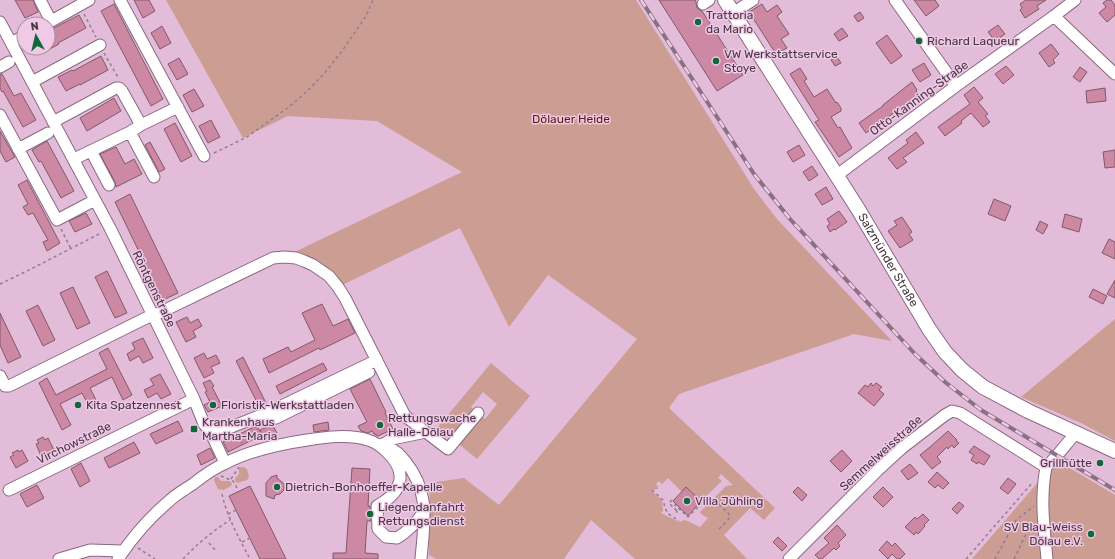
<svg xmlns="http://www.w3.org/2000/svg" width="1115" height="559" viewBox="0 0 1115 559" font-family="Rubik,sans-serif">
<rect width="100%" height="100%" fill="#e2bcd9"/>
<path fill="#cb9d93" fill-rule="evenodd" d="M166 0H636L754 189 777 219 892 341 854 334 679 394 669 408 775 508 764 520 750 508 724 535 747 559H635L591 520 564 559H436L429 555V520L430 483 464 478 499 505 637 339 548 275 509 327 460 228 338 287 329 276 284 257 462 172 377 121 288 116 243 138ZM721 474 733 485 726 486 700 512 701 514 708 518 700 527 685 520 679 522 661 513 663 511 662 500 654 493 652 490 658 489V487L656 484 659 481 662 484 668 478 682 492 686 487 700 500 704 496 705 497 722 481 718 478Z
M1115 319V441L1083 424 1021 397Z
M491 363 530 396 477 459 438 427ZM483 392 497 404 485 419 471 407Z
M1058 461 1115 495V559H972L1052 466Z
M241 467H244L247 469 249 477 247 480 237 483 235 481V478L239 474V468Z
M215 477H218L221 481H228L231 482 232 485 224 490 218 489 214 480Z"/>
<path fill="#cd88a4" stroke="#815969" d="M15 0H33L38 12 25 18Z
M134 0H149L155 11 143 18Z
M659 0H695L696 2 697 8 702 11 743 75 717 91Z
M914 0H935L939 6 926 16Z
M1026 0H1046L1037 6 1039 9 1025 18 1020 10 1022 8 1020 4Z
M1107 0H1111L1115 5V15L1107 22 1099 13 1106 7 1103 3Z
M114 4 163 99 151 106 101 11Z
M762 4 767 12 777 5 782 12 777 16 789 34 781 39 787 48 776 54 749 12Z
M860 12 864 18 858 22 854 16Z
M79 15 86 28 58 43 59 44 48 50V31Z
M998 25 1005 34 995 41 988 32Z
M162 26 171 43 160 49 151 33Z
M842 28 848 36 839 41 834 34Z
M887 35 902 56 891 64 876 43Z
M1051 44 1059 54 1053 60 1055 63 1049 67 1039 53Z
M101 56 108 70 80 85V84L66 91 58 77 72 70 73 71Z
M837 57 841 63 835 66 831 60Z
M179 58 188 74 177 80 168 64Z
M924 63 931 75 920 82 912 70Z
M1006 66 1014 75 1003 84 995 74Z
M1080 67 1087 72 1080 82 1073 77Z
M800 68 807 79 804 81 814 97 827 89 836 103 837 102 841 108V111L831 117 838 128 840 127 852 148 839 157 815 122 819 120 790 74Z
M0 74H2L14 96 21 93 36 120 23 127 3 91 2 92 0 88Z
M912 82 917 90 916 91 919 95 866 133 859 123 883 106V105Z
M974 87 983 98 978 102 988 114 985 116 990 122 983 127 971 113 961 121 962 123 945 136 938 127 970 104 964 95Z
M1105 88 1106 101 1087 103 1086 91Z
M194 89 204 106 192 112 183 95Z
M114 98 121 111 87 131 80 118Z
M211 120 220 137 208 143 199 126Z
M175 123 192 156 181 162 164 129Z
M0 131 15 157 6 162 0 151Z
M916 132 924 143 903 158 907 162 897 169 888 158 908 143 906 140Z
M47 141 74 191 61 198 41 161 39 162 32 150Z
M150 142 165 169 159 172 145 145Z
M799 145 805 155 793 162 787 152Z
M116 147 125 164 134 159 142 174 116 187 115 182 100 154Z
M1115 150V167L1105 168 1103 152Z
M812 166 818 175 809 181 803 172Z
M27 180 60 243 47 251 43 242 48 240 33 213 28 215 23 207 28 204 18 185Z
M826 187 833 199 822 205 815 194Z
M130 194 178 293 165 299H162L115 202Z
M994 199 1011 206 1005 221 988 214Z
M839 211 847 222 835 230 834 229 830 232 827 226 830 224 827 219Z
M86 213 92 224 75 232 69 221Z
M1065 214 1082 219 1079 232 1062 227Z
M902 217 912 232 909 234 913 240 900 248 888 231 897 225 894 221Z
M1040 221 1048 225 1043 234 1036 230Z
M1109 239 1115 242V259L1102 253Z
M107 271 127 313 115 318 95 277Z
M1115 280V298L1107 294Z
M73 287 90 323 77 329 60 293Z
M1093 289 1107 296 1103 304 1089 297Z
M322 304 333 326 348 319 355 333 320 350 319 348 269 373 263 359 288 347 291 352 315 340 302 313Z
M38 305 55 340 43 346 26 311Z
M0 313 21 357 8 363 0 345Z
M187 317 190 323 198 319 202 326 193 331 196 337 186 342 176 322Z
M143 338 153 358 143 363 139 356 130 361 127 354 135 349 132 343Z
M108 348 132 395 123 400 112 377 90 388 98 404 90 408 82 393 60 404 71 425 62 430 39 383 47 378 56 395 107 369 99 353Z
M204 353 207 359 216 355 220 363 211 367 214 373 204 378 194 358Z
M243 357 267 405 260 408 236 361Z
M323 363 327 370 280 394 276 386Z
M160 374 171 394 161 399 157 393 148 398 144 390 154 385 150 379Z
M370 379 386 412 385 413 393 429 378 436 374 434 372 431 368 433 361 431 358 426 367 422 350 389Z
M210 380 214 386 212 387 222 406 208 412 204 405 210 402 205 392 207 391 203 383Z
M871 383 873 386 876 383 882 387 879 390 884 394 874 406 858 393 865 385 868 387Z
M178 421 183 431 156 444 150 434Z
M328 422 329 430 314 432 313 425Z
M268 426H273L277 433 264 439 260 430Z
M254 427 258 428 262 435 228 452 223 442Z
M948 431 957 440 956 441 959 443 954 448 952 445 948 449 947 447 937 457 941 462 932 469 920 455 930 447Z
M43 437 45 440 48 438 54 450 41 456 36 444 39 443 37 440Z
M134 442 140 453 109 468 104 458Z
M974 446 990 456 984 465 978 462 977 464 971 460 974 455 969 452Z
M210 448 215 458 201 465 197 455Z
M18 450 19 452 22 450 28 461 16 468 10 457 14 455 12 453Z
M842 450 852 461 841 472 830 461Z
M81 463 90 481 80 487 71 469Z
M910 464 918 473 908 480 901 471Z
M352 468 370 469 368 506H370L371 521H367L365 553 378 554V559H333V553H346Z
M937 472 949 483 943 489 938 485 935 488 928 482Z
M277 475V478L282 482 284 484V490L280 494 275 495 274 499 266 496V483L271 477Z
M1008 478 1016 484 1008 494 1000 488Z
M37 485 44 498 27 507 20 494Z
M250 486 257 500 286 559H260L229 496Z
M686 487 701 501 688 516 673 501Z
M798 487 807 495 802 501 793 492Z
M883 487 893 497 883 507 873 497Z
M959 502 964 506 957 514 952 509Z
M923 514 929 520 924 525 925 526 918 534 916 532 914 535 905 527 915 517 917 519Z
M837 525 846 535 838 543 840 546 836 550 834 548 822 559H819L815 555 829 543 824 538Z
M778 537 787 546 782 551 773 542Z
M887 541 892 546 895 543 905 554 900 559H897L892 554 888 559 879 550Z"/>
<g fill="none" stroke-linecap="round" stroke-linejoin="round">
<defs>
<path id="minor" d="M40 0 51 21
M120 0 204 156
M895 0 956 86
M703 4 709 0
M733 13 753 0
M1054 16 1115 74
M0 22 110 228 194 399 204 424 210 431 225 463
M46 24 89 0
M11 43 24 36
M0 67 9 62
M32 82 100 45
M0 115 57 220 95 200
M53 122 116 88H119L122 91 141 125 178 107
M130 132 154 177
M18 149 48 133
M91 151 109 185
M74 159 130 132 141 125
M836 176 956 86 1054 16 1075 0
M0 376 5 386H9L148 317 153 316 273 258 284 257 296 258 304 261 313 265 329 276 338 287 345 298 405 416 448 449 478 413
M257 421 276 418 369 372
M210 431 229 428 269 412 377 360
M380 446 392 439 426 432
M389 448C396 450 400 455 405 461 431 493 424 522 421 559
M1046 467C1040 499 1044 527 1047 559
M1046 467C1057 457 1066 444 1076 433
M9 490 194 399
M59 559 90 550 123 551
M118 559C132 538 149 518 168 502 175 495 184 490 193 484 203 476 214 468 226 463 251 450 280 444 307 440 327 437 349 434 368 440 376 442 382 447 388 453 409 474 401 493 377 506L378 529 386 537 397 538C409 531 417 522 425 510
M789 559 877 471 902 448 945 415 952 411 960 413 1046 467"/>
<g id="major">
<path id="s1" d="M725 0 858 209 929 329 945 352 962 370 983 387 1028 411 1115 451"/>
</g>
</defs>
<use href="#minor" stroke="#8b6983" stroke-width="13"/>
<use href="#major" stroke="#8b6983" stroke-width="16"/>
<path stroke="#967b90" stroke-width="1.5" stroke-dasharray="3 3" stroke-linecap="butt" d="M84 14 96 37
M104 53 119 79
M214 153 247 137 289 107 305 93 324 74 342 51 366 16 373 0
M61 229 71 249
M0 284 31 269 101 233
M238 435 243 446
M221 476 233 481 237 488
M231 479 239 467
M652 490 663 500C667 515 666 512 679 521
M222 494C227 517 239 538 250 559
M672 500 669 503 676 510 678 507
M703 502 701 500 705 497
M676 504 675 505 688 517 706 499H714L728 513 730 516 728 520 719 529
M676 510 678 515
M228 514 236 510
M242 542 250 538
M209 543 215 550
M138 548 155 559
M183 559C197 544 213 531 230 520
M966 559 1033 482
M995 559 1016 520 1034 506
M1014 559 1025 536 1033 522"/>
<use href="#minor" stroke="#fff" stroke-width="11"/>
<use href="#major" stroke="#fff" stroke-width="14"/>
<defs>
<path id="rail" d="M641 0 754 174 790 219 916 355 945 382 981 410 1115 490"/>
</defs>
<use href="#rail" stroke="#897083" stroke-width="4"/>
<use href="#rail" stroke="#efc9e6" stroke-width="2.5" stroke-dasharray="8" stroke-linecap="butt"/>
</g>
<g fill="#106739" stroke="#efc9e6" stroke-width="1.5">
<circle cx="698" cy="22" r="4"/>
<circle cx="919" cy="41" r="4"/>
<circle cx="716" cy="61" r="4"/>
<circle cx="78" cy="405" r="4"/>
<circle cx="213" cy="405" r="4"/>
<circle cx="380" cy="425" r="4"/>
<rect x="190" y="425" width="8" height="8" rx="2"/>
<circle cx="1100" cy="463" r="4"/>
<circle cx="277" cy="487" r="4"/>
<circle cx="687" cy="501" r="4"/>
<circle cx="370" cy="514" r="4"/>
<circle cx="1091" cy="534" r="4"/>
</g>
<g text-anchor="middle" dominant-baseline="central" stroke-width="3" stroke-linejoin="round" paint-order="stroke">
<g font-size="12" fill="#463742" stroke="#efc9e6" text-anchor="start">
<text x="706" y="15">Trattoria<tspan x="706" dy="14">da Mario</tspan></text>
<text x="927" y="41">Richard Laqueur</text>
<text x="724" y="54">VW Werkstattservice<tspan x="724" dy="14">Stoye</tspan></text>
<text x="86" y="405">Kita Spatzennest</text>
<text x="221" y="405">Floristik-Werkstattladen</text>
<text x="388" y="418">Rettungswache<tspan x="388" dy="14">Halle-Dölau</tspan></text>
<text x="202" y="422">Krankenhaus<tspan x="202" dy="14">Martha-Maria</tspan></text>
<text x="1092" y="463" text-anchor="end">Grillhütte</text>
<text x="285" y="487">Dietrich-Bonhoeffer-Kapelle</text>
<text x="695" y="501">Villa Jühling</text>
<text x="378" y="507">Liegendanfahrt<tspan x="378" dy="14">Rettungsdienst</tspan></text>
<text x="1083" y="527" text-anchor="end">SV Blau-Weiss<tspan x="1083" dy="14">Dölau e.V.</tspan></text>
</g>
<g font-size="12" fill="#463742" stroke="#efc9e6">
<text transform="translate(919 98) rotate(-36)">Otto-Kanning-Straße</text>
<text stroke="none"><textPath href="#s1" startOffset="307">Salzmünder Straße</textPath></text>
<text transform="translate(154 289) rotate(64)">Röntgenstraße</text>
<text transform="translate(74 443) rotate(-26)">Virchowstraße</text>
<text transform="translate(881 453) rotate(-42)">Semmelweisstraße</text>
</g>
<g font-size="12" fill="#5b1b0d" stroke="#efc9e6">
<text x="571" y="119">Dölauer Heide</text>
</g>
</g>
<g transform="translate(36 36) rotate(352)"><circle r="19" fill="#efc9e6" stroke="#ab8fa4"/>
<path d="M0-3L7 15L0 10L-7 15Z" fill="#106739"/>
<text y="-6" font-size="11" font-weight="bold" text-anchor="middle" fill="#463742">N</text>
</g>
</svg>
